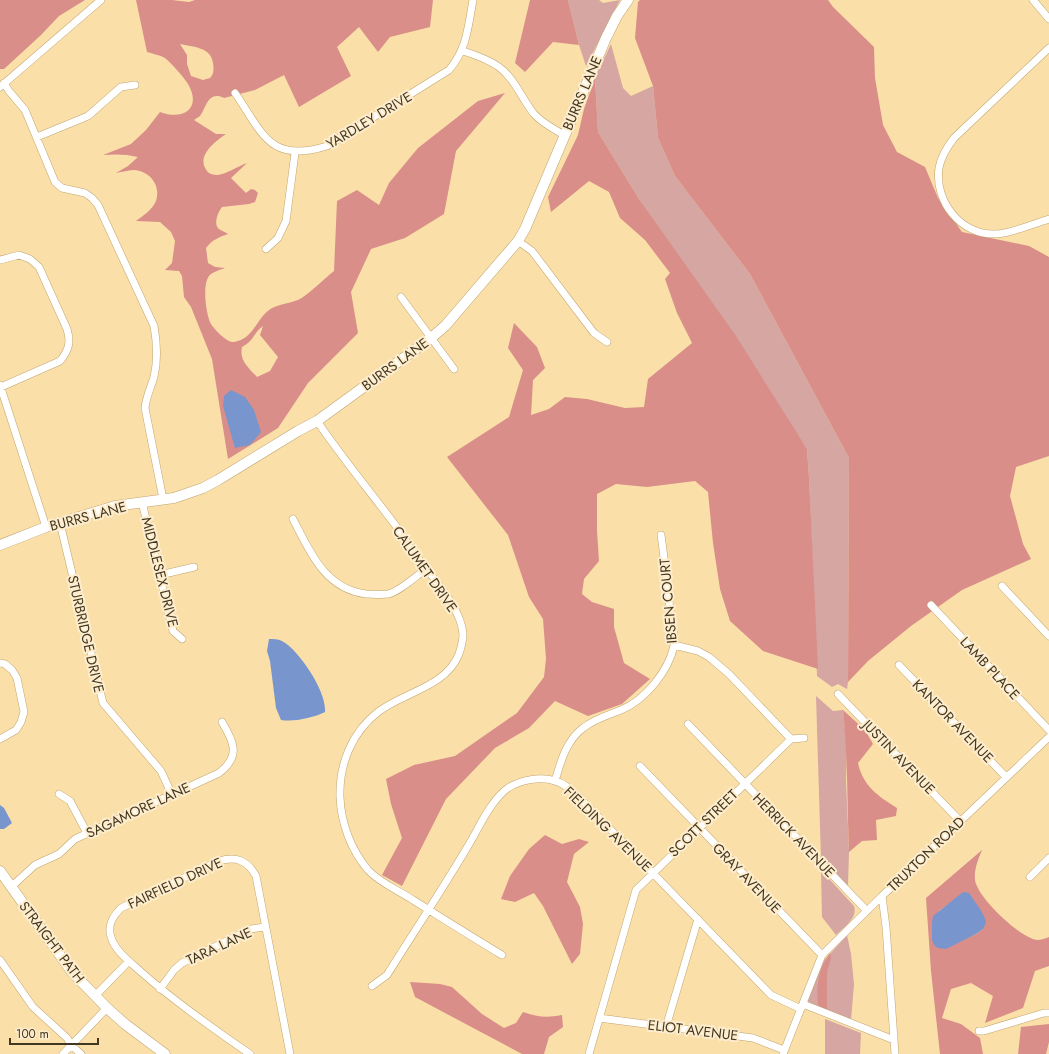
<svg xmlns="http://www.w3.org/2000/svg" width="1049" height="1054" viewBox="0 0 1049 1054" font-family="Jost,sans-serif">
<rect width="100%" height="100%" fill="#fadfa8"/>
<path fill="#d5a6a2" d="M568 0H599L603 3 620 0 586 66 579 45Z
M611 44 623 88 631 96 653 86 658 138 675 176 750 274 849 458 848 682 847 689 838 684 832 687 817 676 809 477 807 449 639 199 598 132 595 78Z
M816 696 833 711 843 710 847 747 846 779 849 852 848 886 821 858Z
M821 870 854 906C858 918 844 927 836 935L822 917Z
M847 935 851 954 854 984 851 1020 806 1004 820 965Z
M825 1019 861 1033 860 1054H825Z"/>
<path fill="#d98e89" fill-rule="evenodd" d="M0 0H85L59 16 41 35 4 69H0Z
M136 0H172L189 2 195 0H433L430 27 390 37 378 52 359 27 337 47 351 76 299 107 284 75 255 90 224 98C208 90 206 108 200 116 198 117 196 119 194 120L216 134H226C216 141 195 156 207 171 209 174 214 175 218 175 226 174 239 166 247 163L231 178 246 193 251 189 255 190 258 193 255 202 249 204 222 207C218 212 213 224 219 229 221 231 226 232 228 234 219 237 212 240 206 248L208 263 215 267 225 268C220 270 212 272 209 276 202 285 206 315 211 324 215 330 227 343 234 342 253 339 256 320 269 310 275 305 290 303 298 300 307 296 325 278 334 271L337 201 357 190 379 205 389 183 418 148 478 101 505 93 456 151 444 214 405 238 371 249 351 292 358 333 308 383 278 428 228 459 212 359 191 307 184 297 182 276 179 271 165 270 172 263 175 241 171 232 160 222 136 221C143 216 152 210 156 201 161 186 151 172 135 170 129 170 122 172 116 173L128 166 138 157C126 154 115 154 103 155L131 144 146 130 160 112C184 121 202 108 188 84 183 76 171 63 165 58 160 55 153 54 147 52ZM180 44C193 47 211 47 213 63 214 69 214 74 210 78L203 80 191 76 187 64V55ZM263 326 260 335 278 357 270 371 257 377C248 367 239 360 242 347 255 340 253 333 263 326Z
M530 0H568L579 45 553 42 525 72 515 63Z
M640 0H828L833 7 874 47 875 78 883 125 897 152 925 167 938 198 962 232 1029 246 1049 257V456L1016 467 1010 496 1023 544 1031 559 962 590 911 626 868 661 848 682 849 458 750 274 675 176 658 138 653 86 635 38 638 2Z
M595 78 598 132 639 199 736 336 807 449 809 477 818 669 763 651 730 621 720 589 713 543 708 492 695 481 647 487 616 484 597 494V531L599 561 584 579 582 594 592 602 614 609V627L624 663 650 679 622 704 588 716 555 701 529 728 495 748 446 799 402 886 382 875 402 838 391 804 386 779 414 765 455 756 517 713 544 677 546 659 543 619 529 597 508 535 447 457 509 417 523 370 508 348 514 323 537 347 545 368 533 380 531 415 549 409 565 397 587 399 625 408 644 407 648 379 692 343 677 313 665 279 670 273 645 240 620 218 609 192 589 181 551 212 548 197 578 135 584 109Z
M843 710 865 730 873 744 858 763C863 786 878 796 897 808L896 816 876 820 877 840 862 841 849 852C847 805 848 757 843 710Z
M545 835 562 844 579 839 589 842 574 854 567 882 580 907 583 924 580 954 572 964 543 906 534 893 515 902 501 899 510 876 529 849Z
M982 850C978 860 974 869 975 880 977 897 1020 938 1037 940 1041 940 1046 938 1049 937V966L1035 971 1023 1008 985 1023 993 996 971 983 951 989 942 1018 961 1024 980 1038 983 1054H940L931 971 926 898ZM954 900 983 929 976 934 963 940 939 911Z
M830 953 831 958 827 972V1012L819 1009C815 989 818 969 830 953Z
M410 982 440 984 452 987 482 1014 504 1028 516 1023 523 1012C537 1017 547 1018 562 1015L563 1027 549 1037 544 1054H522L415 997Z
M1049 1024V1042L1046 1054H1018L1021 1027Z"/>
<path fill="#7895ce" d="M231 390 245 397 254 410 261 432 250 445 235 448 223 406 224 396Z
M269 639C273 639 278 639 282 641 299 650 327 692 325 712 313 718 294 722 281 720L276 708 270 661 267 651Z
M0 805 4 808 12 823 4 829H0Z
M963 892 969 893 982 912 986 921 985 925 983 929 976 934 946 949 938 948 934 945 932 940V923L933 916Z"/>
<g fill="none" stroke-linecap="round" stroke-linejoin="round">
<defs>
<path id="street" d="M1033 0 1049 19
M1049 48 954 138C947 147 941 156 939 168 934 201 961 236 996 234 1013 233 1032 224 1049 219
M463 51C475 55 488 59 499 67 515 79 522 99 534 114 542 123 554 129 564 135
M4 83 9 91 25 110 55 182 62 188 85 193 92 198 98 205 154 326C157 343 158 360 154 377 151 387 146 397 145 408L163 499
M0 87 101 0
M235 93C263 133 269 164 327 146L449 70C467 49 468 27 473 0
M37 137 88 116 121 87 135 85
M518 241 532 251 594 333 607 342
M266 249 278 238 286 221 295 153
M0 260 19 255 30 259 39 267 67 329C71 342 69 350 60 361L1 387
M401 297 454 369
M0 385 46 527
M317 421C343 459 372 494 399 530 404 538 409 547 415 554 431 576 461 607 463 634 463 641 461 648 459 654 446 687 404 692 378 712 352 732 339 764 340 797 341 823 351 850 368 870 380 883 398 890 413 900 442 918 472 937 502 955
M142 502 173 631 182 639
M293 519C310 552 325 589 366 594 373 594 381 595 388 594 399 592 416 576 426 569
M60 523 103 703 161 771 172 795
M160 575 194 567
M1002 586 1049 636
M931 605 1049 730
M674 645 698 651 709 657 729 674 791 739
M0 663 5 664 12 670 17 678 24 712 21 722 16 730 0 739
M899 665 1006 777
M838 694 960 821
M688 724 867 911
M791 739 804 738
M640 766 822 955
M555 781C561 761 566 741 583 728 594 719 608 715 621 710 645 700 668 672 674 646 676 639 672 627 671 619 668 591 665 563 661 535
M59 794 70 801 87 833
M1030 877 1049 858
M11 887 35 865 59 854 75 839 219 773C241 756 234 742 222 722
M0 960 33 1007 67 1038 72 1046 81 1054
M372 986 387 975C414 932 442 890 468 846 479 828 490 801 508 788 520 780 541 776 555 781 564 783 571 790 578 796L771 995 801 1009
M160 989 174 970 182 963 251 929 265 927
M95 996 129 961
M803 1004 894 1040
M599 1018 753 1038 784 1050
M666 1027 698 919
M979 1031H984L1044 1013H1049
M63 1054 107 1008
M250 1054C212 1028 175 1002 140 971 130 962 115 951 111 937 107 925 113 916 121 908L219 861C236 856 247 860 256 876L290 1054
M589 1054 636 890 791 739
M783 1054 822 955 882 896
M895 1054 886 927 882 896 1049 737"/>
<path id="secondary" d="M0 545 46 527 115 506 174 498 203 488 218 480 298 431 317 421 431 338 445 326 518 241 525 229 606 38 617 16 628 0
M0 871 72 972 107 1008 125 1024 165 1054"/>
</defs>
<use href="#street" stroke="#c0a571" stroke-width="8"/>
<use href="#secondary" stroke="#c0a571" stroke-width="11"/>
<use href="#street" stroke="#fff" stroke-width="7"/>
<use href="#secondary" stroke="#fff" stroke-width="10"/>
</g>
<g text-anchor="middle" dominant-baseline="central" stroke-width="4" stroke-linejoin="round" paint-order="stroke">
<g font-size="14" fill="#423721" stroke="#feedcd">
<text transform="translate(582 93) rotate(-67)">BURRS LANE</text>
<text transform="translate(369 120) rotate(-31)">YARDLEY DRIVE</text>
<text transform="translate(395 364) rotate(-36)">BURRS LANE</text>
<text transform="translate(88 516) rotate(-15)">BURRS LANE</text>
<text transform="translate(425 569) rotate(55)">CALUMET DRIVE</text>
<text transform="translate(160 572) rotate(76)">MIDDLESEX DRIVE</text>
<text transform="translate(668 601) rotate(-95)">IBSEN COURT</text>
<text transform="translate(86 634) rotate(77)">STURBRIDGE DRIVE</text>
<text transform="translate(990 668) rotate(47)">LAMB PLACE</text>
<text transform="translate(953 721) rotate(46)">KANTOR AVENUE</text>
<text transform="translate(899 757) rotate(46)">JUSTIN AVENUE</text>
<text transform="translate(138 810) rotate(-25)">SAGAMORE LANE</text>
<text transform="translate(703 823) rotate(-44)">SCOTT STREET</text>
<text transform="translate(608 829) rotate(44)">FIELDING AVENUE</text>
<text transform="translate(794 835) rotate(46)">HERRICK AVENUE</text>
<text transform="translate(926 854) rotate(-44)">TRUXTON ROAD</text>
<text transform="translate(747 878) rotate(46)">GRAY AVENUE</text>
<text transform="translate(175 883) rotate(-25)">FAIRFIELD DRIVE</text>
<text transform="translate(52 942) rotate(53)">STRAIGHT PATH</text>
<text transform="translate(219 946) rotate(-25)">TARA LANE</text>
<text transform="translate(693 1030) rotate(7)">ELIOT AVENUE</text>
</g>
</g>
<path d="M10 1038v6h88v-6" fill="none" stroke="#423721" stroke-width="2"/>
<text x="16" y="1038" font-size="12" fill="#423721" stroke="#feedcd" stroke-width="3" paint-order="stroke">100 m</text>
</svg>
